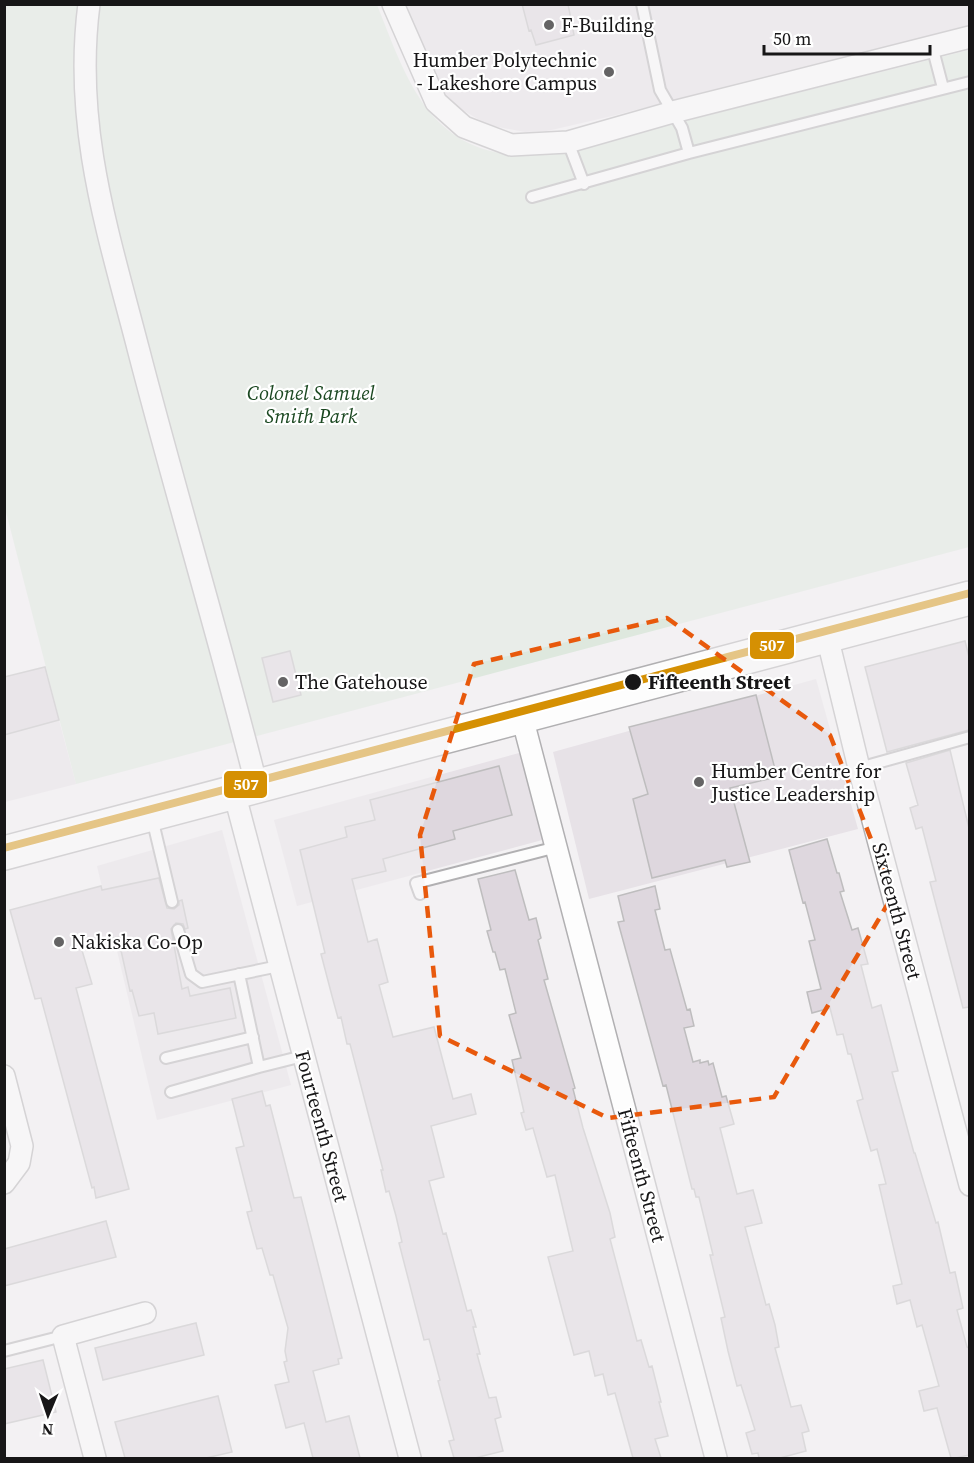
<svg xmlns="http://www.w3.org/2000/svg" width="974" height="1463" viewBox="0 0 974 1463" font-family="'Source Serif 4',serif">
<rect width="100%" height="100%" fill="#f3f1f3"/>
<path fill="#e7e2e7" d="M969 4 970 26 612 116 547 131 525 132 488 125 459 108 446 97 435 80 402 5Z
M45 667 76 784 5 802V677Z
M816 679 858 829 589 899 553 752Z
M523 752 546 839 297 906 274 820Z
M222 830 291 1085 157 1120 97 866Z"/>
<path fill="#dee8de" d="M4 5H377C405 74 426 148 515 155 529 156 543 154 557 153L969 50V547L76 784 5 508Z"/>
<path fill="#ded7de" stroke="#bebdbe" stroke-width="1.5" d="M522 4H568L574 35 536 45 531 30 529 31Z
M965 641 969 657V730L887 752 865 667Z
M290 651 301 695 273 702 262 658Z
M45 667 59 720 4 735V677Z
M756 695 777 777 730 788 750 862 727 867 725 860 652 878 633 799 648 794 629 727Z
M950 750 969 828V1007L963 1008 930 882 936 881 922 827 916 829 910 808 918 805 906 763Z
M499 766 512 815 453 831 455 839 383 859 386 871 352 879 368 942 377 939 388 982 379 985 393 1037 434 1027 453 1099 471 1094 476 1114 431 1126 444 1177 429 1181 443 1234 446 1233 467 1311 471 1310 476 1327H473L480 1354H477L489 1398 496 1397 501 1417 495 1419 503 1451 475 1458H454L449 1441 454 1440 438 1381 440 1380 429 1339 424 1340 399 1243 402 1242 396 1216 389 1191 386 1192 381 1170H383L350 1044H347L341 1017 338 1018 332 996 321 954 325 953 300 850 347 837 345 827 375 820 370 800Z
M827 839 837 873H839L844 891 840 892 852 930 858 928 868 964 861 965 872 1008 881 1005 898 1071 892 1072 914 1153H915L936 1223 938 1222 950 1273 955 1272 963 1308 957 1310 967 1347 969 1348V1455L956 1458H951L937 1408 924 1411 919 1391 939 1386 922 1325 917 1327 910 1300 897 1304 893 1286 902 1284 879 1185 886 1184 877 1149 871 1151 857 1101 863 1099 851 1054H848L843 1034 837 1035 830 1008 812 1013 807 992 821 989 809 941 815 940 805 902 803 903 789 850Z
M515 870 529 920 536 918 541 938 538 940 548 979 544 980 575 1088 573 1089 583 1128 610 1213 615 1237 610 1239 637 1341 641 1340 649 1367 652 1366 661 1402H659L668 1436 655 1439 661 1458H633L615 1393 608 1395 603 1374 595 1376 589 1351 574 1355 548 1257 573 1251 555 1175 547 1177 533 1128 526 1130 521 1113 524 1112 512 1060 521 1058 509 1015 516 1013 505 969 500 970 495 952H493L487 931 491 930 478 879Z
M159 878 167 908 174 909 179 905V901L182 900 188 928 185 929 183 924 176 923 171 929 182 989 188 987 190 996 230 988 236 1018 158 1034 154 1013 139 1016 132 990 130 991 118 937 81 947 92 984 76 988 129 1189 96 1198 94 1187 92 1188 41 998 35 999 10 910 101 886 102 890Z
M655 886 660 909 655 910 665 950 670 949 687 1010 690 1009 694 1026 684 1028 693 1062 700 1060V1063L708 1061 709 1065 713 1063 722 1097 726 1096 734 1124 720 1128 737 1194 753 1190 762 1223 745 1227 766 1305 769 1304 775 1325 779 1347 775 1348 791 1407 801 1405 809 1431 802 1433 806 1451 780 1458H759L758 1453 752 1454 746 1433 755 1430 741 1385 737 1386 728 1351 721 1318 725 1317 710 1255H713L708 1234 699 1197H696L694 1189H692L666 1085 663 1086 618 922 624 921 618 896Z
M262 1091 266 1106 270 1105 294 1198 301 1197 342 1358 338 1359 339 1364 313 1371 326 1422 349 1416 360 1458H313L304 1423 286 1428 275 1385 289 1382 284 1362 287 1361 285 1351 288 1328 273 1275H270L262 1248 257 1249 247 1212 252 1211 236 1148 244 1146 232 1099Z
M106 1221 116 1257 4 1286V1249Z
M196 1323 204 1355 103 1380 95 1348Z
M43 1360 56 1412 4 1424V1369Z
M218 1396 232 1452 206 1458H125L115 1422Z"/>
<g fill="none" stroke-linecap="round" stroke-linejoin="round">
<defs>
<path id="service" d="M642 4 660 90 682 128 689 153
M932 46 943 88
M568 142 584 184
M532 197 689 153 970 82
M859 768 970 737
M152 818 172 902
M420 894 416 883 557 847
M178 930 191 974 202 982 279 966
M239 974 259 1067 303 1056
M166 1058 253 1037
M171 1092 259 1067
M4 1351 63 1336"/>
<path id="minor" d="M89 4C73 127 108 232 138 348 176 495 220 640 257 787
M393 4 436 102 464 127 511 145 568 142 673 112 970 37
M827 636 859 768 970 1185
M522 717 716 1458
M234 792 410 1458
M4 1076 22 1146 19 1163 4 1183
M95 1458 63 1336 145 1313"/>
<path id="primary" d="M4 853 970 598"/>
</defs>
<use href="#service" stroke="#b1b0b2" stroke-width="14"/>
<use href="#minor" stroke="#b1b0b2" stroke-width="24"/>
<use href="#primary" stroke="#b1b0b2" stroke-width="36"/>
<use href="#service" stroke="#fdfdfd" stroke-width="10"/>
<use href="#minor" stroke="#fdfdfd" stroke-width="21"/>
<use href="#primary" stroke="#fdfdfd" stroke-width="33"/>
<defs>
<path id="tram-1" d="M4 848 970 593"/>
</defs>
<use href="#tram-1" stroke="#fff" stroke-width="12"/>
<use href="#tram-1" stroke="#d59003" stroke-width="8"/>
</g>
<path d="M0 0H974V1463H0ZM667 618 830 735 893 895 774 1097 608 1118 440 1036 420 835 474 664Z" fill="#f3f1f3" fill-opacity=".55" fill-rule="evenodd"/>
<path fill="none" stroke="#e8590c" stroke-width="4.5" stroke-dasharray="12 8" stroke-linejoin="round" d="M667 618 830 735 893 895 774 1097 608 1118 440 1036 420 835 474 664Z"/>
<g fill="#646364" stroke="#fff" stroke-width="2">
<circle cx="549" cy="25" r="6"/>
<circle cx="609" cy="72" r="6"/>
<circle cx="283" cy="682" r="6"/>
<circle cx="699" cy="782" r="6"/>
<circle cx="59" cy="942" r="6"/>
</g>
<circle fill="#171617" stroke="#fff" stroke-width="2" cx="633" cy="682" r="9"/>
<g text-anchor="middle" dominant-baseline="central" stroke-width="4.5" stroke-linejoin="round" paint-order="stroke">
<g font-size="20" fill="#171617" stroke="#fff" text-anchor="start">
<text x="561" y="25">F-Building</text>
<text x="597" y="60" text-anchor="end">Humber Polytechnic<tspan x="597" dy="23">- Lakeshore Campus</tspan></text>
<text x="295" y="682">The Gatehouse</text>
<text x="711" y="771">Humber Centre for<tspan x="711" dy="23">Justice Leadership</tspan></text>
<text x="71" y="942">Nakiska Co-Op</text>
</g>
<g font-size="20" font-style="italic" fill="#1b4821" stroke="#fff">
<text x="311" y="393">Colonel Samuel<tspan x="311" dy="23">Smith Park</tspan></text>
</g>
<g font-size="20" font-weight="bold" fill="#171617" stroke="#fff" text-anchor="start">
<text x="648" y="682">Fifteenth Street</text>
</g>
<g font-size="20" fill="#171617" stroke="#fff">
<text transform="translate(897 911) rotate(75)">Sixteenth Street</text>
<text transform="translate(322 1126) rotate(75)">Fourteenth Street</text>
<text transform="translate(642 1175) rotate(75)">Fifteenth Street</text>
</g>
</g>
<g stroke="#fff" stroke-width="2">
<rect x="749" y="631" width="46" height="29" rx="6" fill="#d59003"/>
<rect x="223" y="770" width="45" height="29" rx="6" fill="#d59003"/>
</g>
<g font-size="16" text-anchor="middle" font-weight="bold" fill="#fff">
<text x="772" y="651">507</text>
<text x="246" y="790">507</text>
</g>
<rect width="974" height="1463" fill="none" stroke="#171617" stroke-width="12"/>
<g transform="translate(48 1415) rotate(182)" stroke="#ffffff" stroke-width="4.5" paint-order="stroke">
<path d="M0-4.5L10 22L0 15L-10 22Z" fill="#171617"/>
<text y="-9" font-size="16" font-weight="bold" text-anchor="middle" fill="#171617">N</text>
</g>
<path d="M764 45v9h166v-9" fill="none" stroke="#171617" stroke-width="3"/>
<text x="773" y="45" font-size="18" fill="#171617" stroke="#ffffff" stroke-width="4.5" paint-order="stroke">50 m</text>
</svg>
